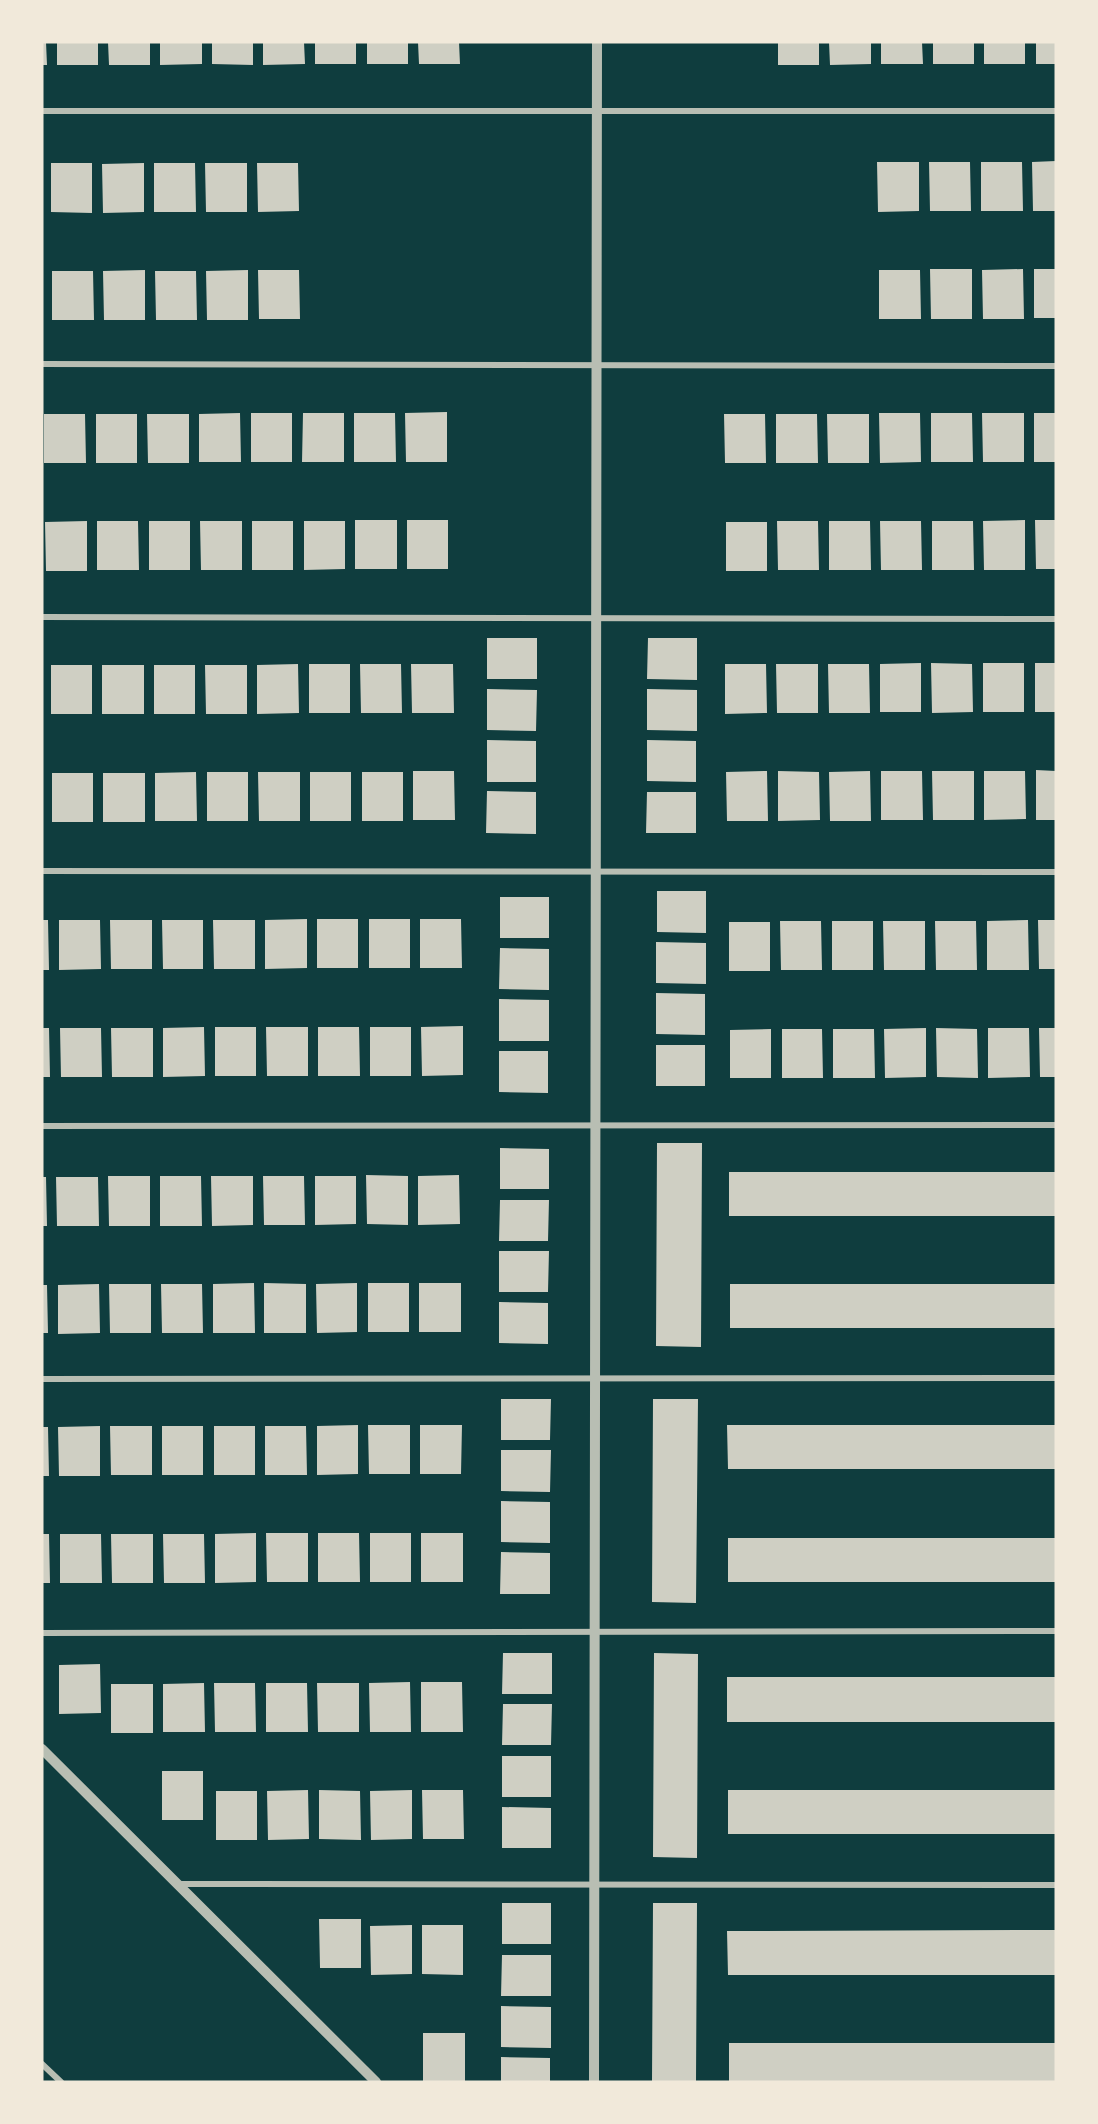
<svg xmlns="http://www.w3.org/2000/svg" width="1098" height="2124" viewBox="0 0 1098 2124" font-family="'Open Sans',sans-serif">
<rect width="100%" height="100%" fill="#0f3d3e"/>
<path fill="#cfcfc3" d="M42 42H46L47 65H42Z
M57 42H98V65H57Z
M108 42H150V65H109Z
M160 42H202V64L160 65Z
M212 42H253V65L212 64Z
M263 42H304L305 64 263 65Z
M315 42H356V64H315Z
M367 42H408V64H367Z
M418 42H459L460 64H419Z
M778 42H819V65H778Z
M829 42H871V64L830 65Z
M881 42H922L923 64H881Z
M933 42H974V64H933Z
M984 42H1025V64H984Z
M1036 42H1056V64H1036Z
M1056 161V211H1033L1032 162Z
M877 162H919V211L878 212Z
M929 162H970L971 211H930Z
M981 162H1022L1023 211H981Z
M51 163H92V213L51 212Z
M144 163V212L103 213 102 164Z
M154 163H195L196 212H154Z
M205 163H247V212H206Z
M257 163H298L299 211 258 212Z
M930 269H972V319H931Z
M1023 269 1024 319H983L982 270Z
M1034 269H1056V318H1034Z
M145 270V320H104L103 271Z
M248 270V320H207L206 271Z
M258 270H299L300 319H259Z
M879 270H920L921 319H879Z
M52 271H93L94 320H52Z
M155 271H196L197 320H156Z
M447 412V462H406L405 413Z
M240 413 241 462H199V414Z
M251 413H292V462H251Z
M303 413H344V462H302Z
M354 413H395L396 462H354Z
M879 413H920L921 462 880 463Z
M931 413H972L973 462H931Z
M982 413H1024V462H983Z
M1034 413H1056V462H1034Z
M44 414H85L86 463H44Z
M96 414H137V463H96Z
M147 414H189V463H148Z
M724 414H765L766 463H725Z
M776 414H817L818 463H776Z
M827 414H869V463H828Z
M355 520H397V569H355Z
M407 520H448V569H407Z
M1025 520V570H984L983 521Z
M1035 520H1056V569H1036Z
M87 521V571H46L45 522Z
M97 521H138L139 570H97Z
M149 521H190V570H149Z
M200 521H242V570H201Z
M252 521H293V570H252Z
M304 521H345V569L304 570Z
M777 521H818L819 570H778Z
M829 521H870L871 570H829Z
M880 521H921L922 570H881Z
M932 521H973L974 570H932Z
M726 522H767V571H726Z
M487 638H537V679H487Z
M648 638H697V680L647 679Z
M921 663V712H880V664Z
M931 663 972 664 973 712 932 713Z
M983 663H1024V712H983Z
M1035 663H1056V712H1035Z
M298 664 299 713 257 714V665Z
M309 664H350V713H309Z
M360 664H401L402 713H361Z
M411 664H453L454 713H412Z
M725 664H766L767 713 725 714Z
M776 664H818V713H777Z
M828 664H869L870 713H829Z
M51 665H92V714H51Z
M102 665H144V714H102Z
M154 665H195V714H154Z
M205 665H247V714H206Z
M487 689 537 690 536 731 487 730Z
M647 689 697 690V731L647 730Z
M487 740 536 741V782H487Z
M647 740 696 741V782L647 781Z
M1036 770 1056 771V820H1036Z
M413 771H454L455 820H413Z
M767 771 768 821H727L726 772Z
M778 771 819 772 820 820 778 821Z
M870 771 871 821H830L829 772Z
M881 771H922L923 820H881Z
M932 771H974V820H933Z
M984 771H1025L1026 819 984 820Z
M196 772 197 821H155V773Z
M207 772H248V821H207Z
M258 772H300V821H259Z
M310 772H351V821H310Z
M362 772H403V821H362Z
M52 773H93V822H52Z
M103 773H145V822H103Z
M487 791 536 792V834L486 833Z
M647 792H696V833H646Z
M657 891H706V933L657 932Z
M500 897H549V938H500Z
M307 919V968L265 969V920Z
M317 919H358V968H317Z
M369 919H410V968H369Z
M420 919H461L462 968H420Z
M42 920H48L49 970H42Z
M59 920H100L101 969 59 970Z
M110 920H152V969H111Z
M162 920H203V969H163Z
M213 920H255V969H214Z
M1028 920 1029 970H987V921Z
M1038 920H1056V969H1039Z
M780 921H821L822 970H781Z
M832 921H873V970H832Z
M883 921H925V970H884Z
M935 921H976L977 970H936Z
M729 922H770V971H729Z
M656 942 706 943V984L656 983Z
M500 948 549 949V990L499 989Z
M656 993 705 994V1035L656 1034Z
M499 999 549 1000V1041H499Z
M463 1026V1075L422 1076 421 1027Z
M204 1027 205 1076 163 1077V1028Z
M215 1027H256V1076H215Z
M266 1027H308V1076H267Z
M318 1027H359L360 1076H318Z
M370 1027H411V1076H370Z
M42 1028H49L50 1077H42Z
M60 1028H101L102 1077H61Z
M111 1028H153V1077H112Z
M926 1028V1077L885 1078 884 1029Z
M936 1028 977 1029 978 1078 937 1077Z
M988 1028H1029L1030 1077 988 1078Z
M1039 1028H1056V1077H1040Z
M771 1029V1078H730V1030Z
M782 1029H822L823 1078H782Z
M833 1029H874L875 1078H833Z
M656 1045H705V1086H656Z
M499 1051H548V1093L499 1092Z
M657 1143H702L701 1347 656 1346Z
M500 1148 549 1149V1189H500Z
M729 1172H1056V1216H729Z
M366 1175 408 1176V1225L367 1224Z
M459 1175 460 1224 418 1225V1176Z
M108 1176H150V1226H109Z
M160 1176H201L202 1226H160Z
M211 1176H253V1225L212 1226Z
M263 1176H304L305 1225H264Z
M315 1176H356V1224L315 1225Z
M42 1177H46L47 1226H42Z
M56 1177H98L99 1226H57Z
M500 1200H549L548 1241H499Z
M499 1251H549L548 1292H499Z
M254 1283 255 1333H213V1284Z
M264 1283 306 1284V1333H264Z
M357 1283V1332L317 1333 316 1284Z
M368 1283H409V1332H368Z
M419 1283H461V1332H419Z
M99 1284 100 1333 58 1334V1285Z
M109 1284H151V1333H110Z
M161 1284H202L203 1333H162Z
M730 1284H1056V1328H730Z
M42 1285H47L48 1333H42Z
M499 1302 548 1303V1344L499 1343Z
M501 1399H551L550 1440H501Z
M653 1399H698L696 1603 652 1602Z
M358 1425V1474L317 1475V1426Z
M368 1425H410V1474H369Z
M420 1425H462L461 1474H420Z
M727 1425H1056V1469H728Z
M100 1426V1476H59L58 1427Z
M110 1426H152V1475H111Z
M162 1426H203V1475H162Z
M214 1426H255V1475H214Z
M265 1426H306L307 1475H265Z
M42 1427H48L49 1476H42Z
M501 1450H551L550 1492 501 1491Z
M501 1501 550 1502V1543L501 1542Z
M256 1533V1582L215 1583V1534Z
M266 1533H308V1582H267Z
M318 1533H359L360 1582H318Z
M370 1533H411V1582H370Z
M421 1533H463V1582H421Z
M42 1534H49L50 1583H42Z
M60 1534H101L102 1583H60Z
M111 1534H153V1583H112Z
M163 1534H204L205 1583H164Z
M728 1538H1056V1582H728Z
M501 1552 550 1553V1594H500Z
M503 1653H552V1694H502Z
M654 1653 698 1654 697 1858 653 1857Z
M100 1664 101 1713 59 1714V1665Z
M727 1677H1056V1722H727Z
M410 1682 411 1732H370L369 1683Z
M421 1682H462L463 1732H421Z
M204 1683 205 1732H163V1684Z
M214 1683H255L256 1732H215Z
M266 1683H307L308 1732H266Z
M317 1683H359V1732H318Z
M111 1684H153V1733H111Z
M503 1704H552L551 1745H502Z
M502 1756H551V1797H502Z
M162 1771H203V1820H162Z
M308 1790 309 1839 268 1840 267 1791Z
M319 1790 360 1791 361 1840 319 1839Z
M412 1790V1839L371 1840 370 1791Z
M422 1790H463L464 1839H423Z
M728 1790H1056V1834H728Z
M216 1791H257V1840H216Z
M502 1807 551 1808V1848H502Z
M502 1903H551V1944H502Z
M653 1903H697L696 2082H652Z
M319 1919H361V1968H320Z
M412 1925V1974L371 1975 370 1926Z
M422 1925H463V1975L422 1974Z
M1056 1930V1975H728L727 1931Z
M502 1955H551V1996H501Z
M501 2006 551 2007V2048L501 2047Z
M423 2033H465V2082H423Z
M729 2043H1056V2082H729Z
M501 2057 550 2058V2082H501Z"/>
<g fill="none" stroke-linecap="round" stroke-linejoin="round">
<path stroke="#b8beb3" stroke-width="6" d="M42 111H1056
M42 364 1056 366
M42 617 1056 619
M42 871 1056 872
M42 1126 1056 1125
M42 1379 1056 1378
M42 1633 1056 1631
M178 1884 1056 1885
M42 2064 61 2082"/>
<path stroke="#b8beb3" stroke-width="10" d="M42 1749 376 2082
M594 2082 597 42"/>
</g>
<rect width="1098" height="2124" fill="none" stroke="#f1e9da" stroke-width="87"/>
</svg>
